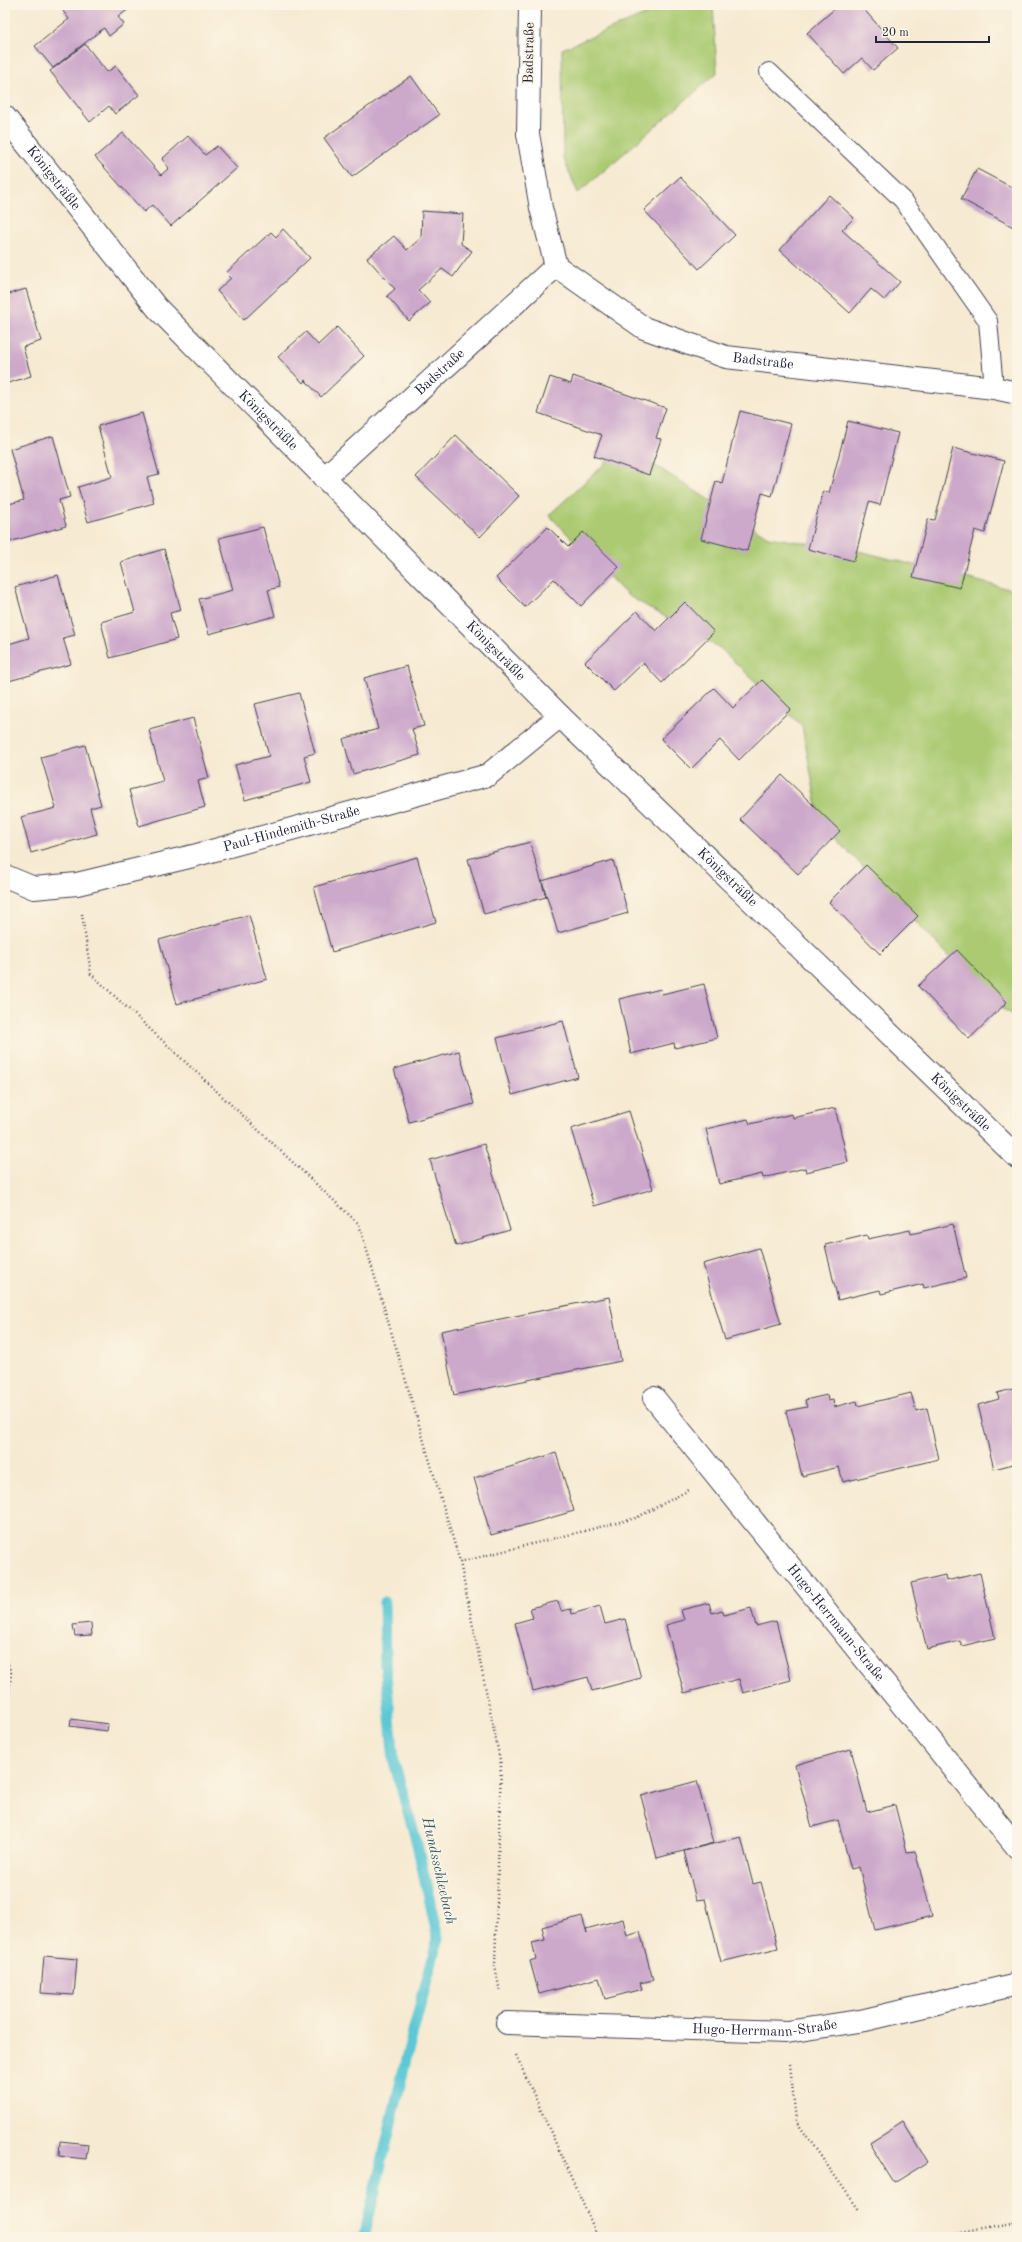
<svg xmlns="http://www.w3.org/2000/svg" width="1022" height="2242" viewBox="0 0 1022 2242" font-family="'Old Standard TT',serif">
<rect width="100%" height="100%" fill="#fcf5e5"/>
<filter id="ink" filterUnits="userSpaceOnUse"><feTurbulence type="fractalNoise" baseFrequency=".025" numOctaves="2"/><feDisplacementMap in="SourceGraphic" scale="8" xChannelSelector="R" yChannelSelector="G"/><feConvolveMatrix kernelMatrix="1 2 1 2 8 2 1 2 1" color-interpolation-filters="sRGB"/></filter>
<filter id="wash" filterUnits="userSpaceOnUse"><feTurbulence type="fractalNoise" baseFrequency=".012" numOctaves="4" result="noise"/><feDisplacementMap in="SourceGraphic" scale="16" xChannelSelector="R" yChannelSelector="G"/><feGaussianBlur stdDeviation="0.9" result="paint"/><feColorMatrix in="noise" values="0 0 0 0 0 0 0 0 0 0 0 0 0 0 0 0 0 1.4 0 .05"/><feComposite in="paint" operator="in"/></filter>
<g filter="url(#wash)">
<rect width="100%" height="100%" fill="#f6ead2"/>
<path fill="#abca72" stroke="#667656" d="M669 5H713L717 73 578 193 563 158 562 49Z
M624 446 768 537 863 552 1017 591V1017L996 1005 820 822 802 726 720 648 627 595 549 515Z"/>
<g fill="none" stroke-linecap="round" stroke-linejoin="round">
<path stroke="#5cc8d5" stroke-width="11" d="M364 2237 407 2055 438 1938 416 1840 394 1762 385 1663 384 1602"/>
</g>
<g id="blocks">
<path fill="#cca8cb" d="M71 5H134L118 17 124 24 109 36 104 28 53 68 35 46 69 19 63 11Z
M839 5H860L898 48 873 70 862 58 844 74 807 33Z
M85 44 107 72 116 66 139 95 115 114 109 106 90 122 50 71Z
M411 76 439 115 352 177 324 138Z
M123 133 161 175 169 168 162 159 188 136 205 155 217 146 237 168 171 226 152 205 144 212 95 157Z
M977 169 1017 190V229L961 199Z
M680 177 735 235 699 269 644 210Z
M829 195 854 218 842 230 900 282 884 300 871 289 850 313 780 250Z
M422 211 463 214 461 244 472 251 453 277 442 269 418 290 430 303 409 321 387 296 395 289 367 258 394 236 407 250 421 238Z
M283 229 310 258 244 320 217 291 231 278 226 273 271 232 276 237Z
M26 289 41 341 23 347 31 376 5 384V295Z
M337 327 364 356 321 397 305 380 303 383 278 357 306 332 318 345Z
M573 376 666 408 656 438 661 439 649 475 594 456 602 435 538 413 550 377 571 384Z
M740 411 791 424 772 496 762 493 747 551 701 539 716 481 722 483Z
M142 413 159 474 147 477 154 503 88 522 78 487 112 477 98 426Z
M848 421 898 433 880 505 869 502 854 561 808 549 823 491 829 493Z
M456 435 519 496 480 537 416 477Z
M53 436 70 497 59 500 66 526 5 543V505L24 500 10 449Z
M953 448 1004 461 985 533 975 530 960 588 913 577 928 519 935 520Z
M263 527 279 587 268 590 275 616 209 634 199 599 233 590 219 538Z
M548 527 568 547 583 532 619 567 581 606 554 579 525 607 496 578Z
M164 549 181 610 170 613 177 639 110 658 101 622 135 612 121 562Z
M58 575 75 635 63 638 71 664 5 682V645L29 638 15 587Z
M685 602 714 632 662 683 643 663 614 691 585 662 637 611 656 631Z
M407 666 424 726 412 729 420 755 353 774 343 739 378 729 364 678Z
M762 680 791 709 739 760 720 740 691 769 661 739 714 688 733 708Z
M299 693 315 753 304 756 311 782 245 800 235 765 269 756 255 704Z
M193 718 209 778 198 781 205 807 139 826 129 790 163 781 149 730Z
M85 745 101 805 90 808 97 834 31 853 21 817 56 808 41 757Z
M782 775 840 831 798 874 740 819Z
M530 842 546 897 484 914 468 859Z
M417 857 436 922 332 952 314 887Z
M613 860 628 913 558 933 542 881Z
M866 865 918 916 880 954 829 902Z
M249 915 267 979 177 1004 159 940Z
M957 950 1007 1002 969 1039 918 986Z
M704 984 717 1038 675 1048 674 1043 631 1054 619 999 661 989 662 994Z
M563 1021 578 1077 512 1095 497 1038Z
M459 1051 474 1104 409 1122 394 1069Z
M835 1108 848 1162 806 1172 805 1168 763 1178 762 1174 719 1184 706 1129 748 1119 750 1124 792 1114 793 1118Z
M629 1111 653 1189 594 1206 571 1129Z
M484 1144 510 1230 456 1246 430 1160Z
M953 1224 966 1278 924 1288 923 1284 881 1294 880 1290 838 1300 825 1245 867 1235 868 1239 910 1230 911 1234Z
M759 1248 781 1324 725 1340 703 1264Z
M609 1297 621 1361 454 1395 441 1331Z
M1017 1388V1463L994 1469 978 1405 999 1399 997 1393Z
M911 1393 916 1411 927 1408 939 1459 843 1482 839 1467 802 1476 786 1411 807 1407 805 1400 827 1395 828 1401 833 1400 834 1407 857 1401 858 1406Z
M556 1453 574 1511 491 1535 474 1478Z
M980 1573 995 1638 962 1646 960 1641 927 1649 911 1583 945 1575 946 1581Z
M558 1601 561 1611 571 1609 572 1614 600 1606 605 1624 625 1619 641 1678 592 1691 588 1677 533 1691 515 1623 533 1618 530 1608Z
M709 1603 712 1613 722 1610 724 1615 751 1608 756 1626 776 1621 791 1680 743 1693 739 1679 684 1693 666 1625 684 1620 681 1610Z
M91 1623 92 1635 75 1636 73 1625Z
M71 1719 108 1724 107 1731 70 1726Z
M851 1749 867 1812 895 1805 907 1852 915 1851 932 1916 875 1930 859 1867 851 1869 838 1820 812 1827 795 1765Z
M697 1781 713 1843 657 1858 641 1796Z
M741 1837 753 1884 761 1882 778 1948 721 1962 705 1899 696 1900 684 1851Z
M582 1916 587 1933 586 1929 623 1919 627 1936 640 1932 653 1980 640 1983 642 1989 605 1999 599 1978 539 1994 530 1961 536 1959 532 1943 545 1940 542 1927Z
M44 1956 77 1959 74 1995 41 1993Z
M903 2121 928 2162 894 2183 869 2143Z
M60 2141 88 2144 86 2159 59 2156Z"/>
</g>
</g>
<g filter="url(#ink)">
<use href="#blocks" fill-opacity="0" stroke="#424052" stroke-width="1"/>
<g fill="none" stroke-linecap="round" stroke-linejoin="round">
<defs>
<path id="service" d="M769 72 903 200 988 321 994 388"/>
<g id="minor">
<path id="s1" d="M530 5 528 134 541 208 556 266 644 328 726 357 994 388 1017 393"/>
<path id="s2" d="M5 117 157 308 560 716 1017 1157"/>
<path id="s3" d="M324 478 556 266"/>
<path id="s4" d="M5 876 34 888 77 884 193 856 488 775 560 716"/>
<path id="s5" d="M654 1398 1017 1847"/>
<path id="s6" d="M507 2023 787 2032 865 2020 1013 1985 1017 1982"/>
</g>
</defs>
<use href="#service" stroke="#424052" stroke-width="20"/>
<use href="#minor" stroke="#424052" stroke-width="24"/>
<path stroke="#424052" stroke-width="2.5" stroke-dasharray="1 3" stroke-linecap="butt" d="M82 914 91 974 359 1224 460 1562 501 1765 495 1966 500 1992
M460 1562 636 1518 689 1490
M5 1653 11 1673 5 1737
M516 2055 598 2237
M790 2064 796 2121 859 2210
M938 2237 1017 2223"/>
<use href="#service" stroke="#fff" stroke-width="18"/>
<use href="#minor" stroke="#fff" stroke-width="22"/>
</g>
</g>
<g text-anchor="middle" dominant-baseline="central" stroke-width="3.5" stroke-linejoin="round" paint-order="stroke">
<g font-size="14" fill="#22223b" stroke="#fcf5e5">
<text transform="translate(529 53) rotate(-89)">Badstraße</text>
<text stroke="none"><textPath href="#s2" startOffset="78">Königsträßle</textPath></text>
<text stroke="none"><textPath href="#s1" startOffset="496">Badstraße</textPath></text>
<text stroke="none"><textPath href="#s3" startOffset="157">Badstraße</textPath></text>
<text stroke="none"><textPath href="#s2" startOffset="402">Königsträßle</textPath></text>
<text stroke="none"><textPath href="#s2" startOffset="726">Königsträßle</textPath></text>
<text stroke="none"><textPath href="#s4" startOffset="296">Paul-Hindemith-Straße</textPath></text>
<text stroke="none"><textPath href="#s2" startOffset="1050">Königsträßle</textPath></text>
<text stroke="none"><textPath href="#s2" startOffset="1374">Königsträßle</textPath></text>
<text stroke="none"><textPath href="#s5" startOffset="289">Hugo-Herrmann-Straße</textPath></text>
<text stroke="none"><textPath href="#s6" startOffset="258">Hugo-Herrmann-Straße</textPath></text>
</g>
<g font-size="15" font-style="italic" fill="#365c71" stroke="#fcf5e5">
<text transform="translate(438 1871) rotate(77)">Hundsschleebach</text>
</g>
</g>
<rect width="1022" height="2242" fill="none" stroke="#fcf5e5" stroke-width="20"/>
<path d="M876 36v6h113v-6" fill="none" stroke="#22223b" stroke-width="2"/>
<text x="882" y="36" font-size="12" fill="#22223b" stroke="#fcf5e5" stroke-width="3" paint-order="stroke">20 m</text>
</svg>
